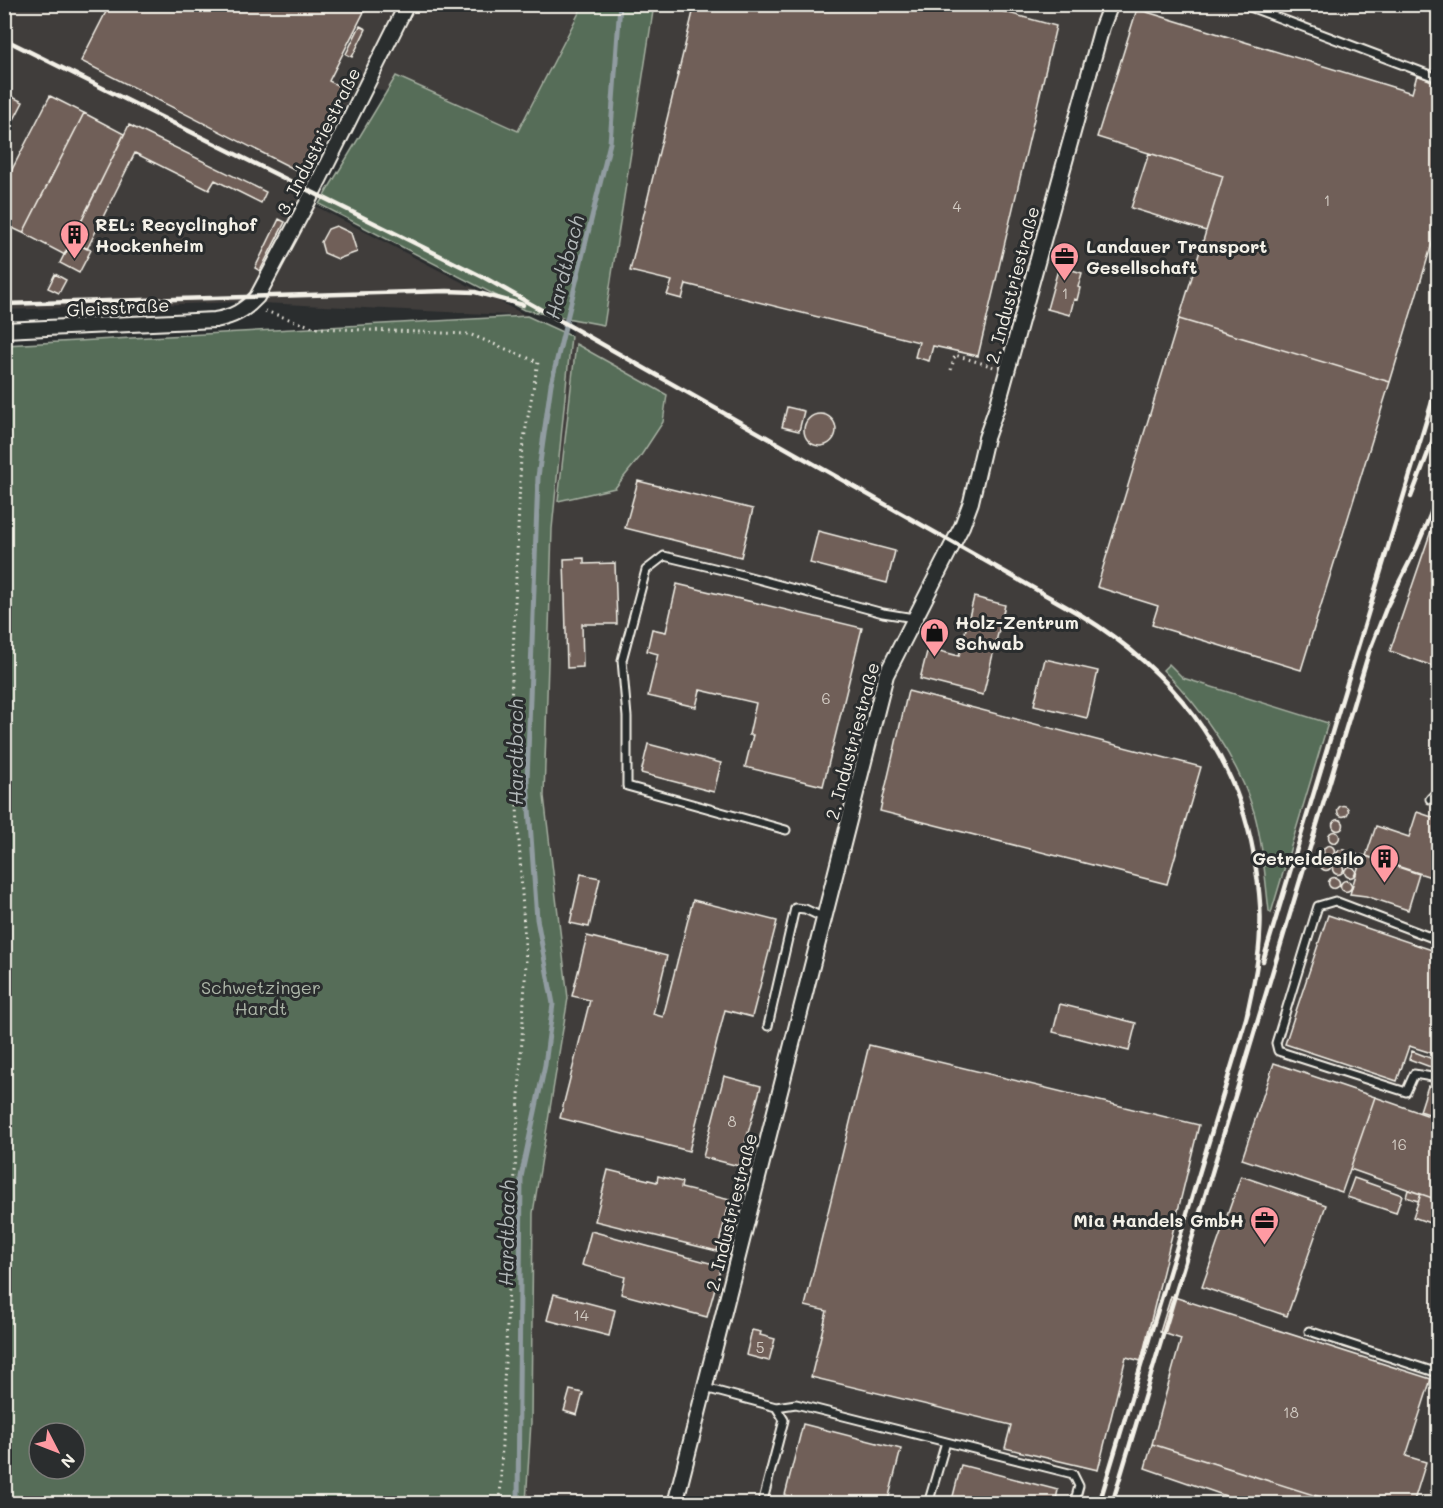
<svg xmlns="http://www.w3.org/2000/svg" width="1443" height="1508" viewBox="0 0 1443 1508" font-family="Mali,sans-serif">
<rect width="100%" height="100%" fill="#2a2d2e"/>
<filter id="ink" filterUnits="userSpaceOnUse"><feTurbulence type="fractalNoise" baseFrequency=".0167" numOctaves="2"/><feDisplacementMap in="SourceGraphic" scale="12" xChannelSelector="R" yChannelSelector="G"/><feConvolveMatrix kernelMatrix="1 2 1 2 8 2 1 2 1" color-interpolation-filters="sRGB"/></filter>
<g filter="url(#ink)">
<path fill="#3f3c3b" d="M4 5H605L518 146 358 81 298 197 527 316 242 302 5 310Z
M622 5H1438V1503L526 1504 531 1422 533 1213 568 999 544 796 552 529 571 336 612 144Z"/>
<path fill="#566d59" stroke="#a5afa0" stroke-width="1.5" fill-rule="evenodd" d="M583 5H654L604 325 524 310 319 204 396 76 518 131Z
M527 316 571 336 552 529 544 796 568 998 533 1213 531 1422 526 1503H5V345ZM39 1433H75V1469H39Z
M576 344 667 395 663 422 640 457 615 488 558 501Z
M1169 664 1183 678 1328 723 1271 913 1269 911C1265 878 1263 844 1254 812 1238 760 1202 708 1163 670Z"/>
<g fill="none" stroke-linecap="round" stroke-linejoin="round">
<path stroke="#919ca1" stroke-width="5" d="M518 1504 521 1177 545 1065 553 1004 537 919 527 781 538 477 551 384 610 143 620 4"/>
</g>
<path fill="#705f58" stroke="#f4f1e8" stroke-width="1.5" d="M110 4H368L329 81 343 88 300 172 81 61Z
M695 4H975L1056 26 978 356 933 346 929 361 915 357 919 342 686 284 682 299 667 295 672 281 630 271Z
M1137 9 1412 93 1417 75 1438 83V224L1390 382 1179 319 1223 176 1097 137Z
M360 26 366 29 352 57 346 54Z
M4 93 23 102 4 139Z
M50 96 84 113 23 233 4 224V185Z
M84 113 124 134 65 255 23 233Z
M129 125 266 192 261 203 215 180 209 190 135 153 87 249 71 241Z
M1149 153 1223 176 1206 231 1131 208Z
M279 219 285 222 260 271 255 268Z
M336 226 351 233 357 252 338 259 324 253 321 242 328 229Z
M71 241 91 250 79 273 60 263Z
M1059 266 1082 273 1078 287 1080 288 1077 300 1074 299 1070 315 1047 309Z
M55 274 66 280 59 293 48 288Z
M1179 319 1390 382 1301 670 1152 625 1158 606 1097 587Z
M787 407 804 411 799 431 782 427Z
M804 430a16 16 0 1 1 32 0a16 16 0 1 1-32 0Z
M638 481 753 509 741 557 625 528Z
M1434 522 1438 523V668L1390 651Z
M818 531 895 551 887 583 810 563Z
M584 558V564L615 563 617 624H582L583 667 567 668 564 559Z
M677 584 862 628 823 786 745 767 753 735H749L756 703 700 690 696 707 648 696 658 654 647 651 652 629 666 632Z
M974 597 1005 605 983 695 920 679 928 648 959 656Z
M1045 659 1098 671 1087 718 1034 705Z
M908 691 1201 767 1167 884 880 811Z
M648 744 721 763 714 792 641 773Z
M1337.5 811a5.5 5.5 0 1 1 11 0a5.5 5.5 0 1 1-11 0Z
M1417 812 1438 819V855L1431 877 1366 856 1376 826 1409 837Z
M1332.5 825a5.5 5.5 0 1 1 11 0a5.5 5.5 0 1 1-11 0Z
M1328.5 837a5.5 5.5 0 1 1 11 0a5.5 5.5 0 1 1-11 0Z
M1323.5 851a5.5 5.5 0 1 1 11 0a5.5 5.5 0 1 1-11 0Z
M1336.5 855a5.5 5.5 0 1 1 11 0a5.5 5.5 0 1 1-11 0Z
M1348.5 859a5.5 5.5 0 1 1 11 0a5.5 5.5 0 1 1-11 0Z
M1362 855 1419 874 1408 910 1366 896 1350 894Z
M1320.5 865a5.5 5.5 0 1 1 11 0a5.5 5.5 0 1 1-11 0Z
M1332.5 869a5.5 5.5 0 1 1 11 0a5.5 5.5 0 1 1-11 0Z
M1344.5 872a5.5 5.5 0 1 1 11 0a5.5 5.5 0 1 1-11 0Z
M581 874 600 878 589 927 570 923Z
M1328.5 883a5.5 5.5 0 1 1 11 0a5.5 5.5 0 1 1-11 0Z
M1340.5 886a5.5 5.5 0 1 1 11 0a5.5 5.5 0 1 1-11 0Z
M693 900 777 921 752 1017 725 1010 689 1151 560 1118 590 1000 572 996 587 936 667 956 653 1014 663 1017Z
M1328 915 1438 952V1055L1409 1046 1397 1081 1285 1044Z
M1060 1004 1136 1023 1129 1051 1053 1032Z
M869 1045 1199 1125 1141 1361 1126 1357 1098 1470 1005 1448 1011 1425 811 1377 827 1311 805 1306Z
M1412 1051 1438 1061 1436 1069 1409 1059Z
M1274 1063 1375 1097 1342 1192 1242 1159Z
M724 1076 761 1086 739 1166 703 1157Z
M1428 1086 1438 1089V1117L1420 1111Z
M1375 1097 1438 1119V1200L1350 1169Z
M608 1170 657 1182 658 1176 682 1182 681 1188 730 1200 717 1251 595 1221Z
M1241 1176 1326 1205 1287 1316 1202 1287Z
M1354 1178 1402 1195 1396 1213 1347 1197Z
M1408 1190 1421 1194 1418 1201 1406 1197Z
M1421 1194 1438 1200V1226L1413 1217Z
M591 1231 721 1266 707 1317 621 1294 625 1277 582 1265Z
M554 1294 615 1310 609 1336 547 1320Z
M1171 1296 1431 1379 1406 1456 1426 1462 1413 1504H1342L1152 1444 1181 1339 1160 1332Z
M752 1330 761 1332 760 1335 775 1339 769 1361 746 1355Z
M570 1390 583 1393 577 1415 564 1411Z
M803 1424 901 1449 887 1504H816L785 1495Z
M1152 1444 1342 1504H1249L1145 1468Z
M961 1465 1058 1490 1055 1504H951Z"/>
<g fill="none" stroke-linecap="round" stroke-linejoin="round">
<defs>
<path id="service" d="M1242 4 1438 78
M1430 799 1438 791
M786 830 627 786V717L622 660 646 570 664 556 739 574 883 613 914 618
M1438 940 1335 901 1318 906 1276 1043 1278 1051 1406 1092 1414 1074 1438 1078
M768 1026 795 908 805 909 824 918
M1309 1331 1438 1373
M705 1388 776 1407 784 1420 762 1504
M776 1407 796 1404 1073 1474 1079 1486 1074 1504
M928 1504 946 1442"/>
<path id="minor" d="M4 330 215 320C233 317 245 310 257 297L313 192 407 4
M675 1504 886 675 962 526 971 502 986 438 998 404 1102 27 1111 4"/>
</defs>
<use href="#service" stroke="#f4f1e8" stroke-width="11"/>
<use href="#minor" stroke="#f4f1e8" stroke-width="18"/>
<path stroke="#f4f1e8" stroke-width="3" stroke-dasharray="1.5 4.5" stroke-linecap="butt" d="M265 311 316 328 469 334 538 362 521 455 511 704 526 962 504 1382 500 1504
M951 370 955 355 994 367"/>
<use href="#service" stroke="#2a2d2e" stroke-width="7"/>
<use href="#minor" stroke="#2a2d2e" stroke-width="14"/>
<path stroke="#f4f1e8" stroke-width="4.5" d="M4 39 485 278 1081 615C1171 670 1235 749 1254 856 1258 881 1262 907 1260 933 1259 962 1252 990 1246 1019
M4 304 447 291 475 292 523 305
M1411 497 1438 427
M1263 961 1438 382
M1099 1504 1248 1012
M1112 1504 1369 652 1387 606 1417 547 1438 496"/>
</g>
</g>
<defs>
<symbol id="building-pin" viewBox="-11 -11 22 30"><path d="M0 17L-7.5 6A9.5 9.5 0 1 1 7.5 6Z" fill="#ff9aa2" stroke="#2a2d2e"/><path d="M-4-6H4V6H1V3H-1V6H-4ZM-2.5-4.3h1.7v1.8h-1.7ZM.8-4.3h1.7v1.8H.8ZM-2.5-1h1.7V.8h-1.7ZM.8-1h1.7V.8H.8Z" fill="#111"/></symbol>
<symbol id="office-pin" viewBox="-11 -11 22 30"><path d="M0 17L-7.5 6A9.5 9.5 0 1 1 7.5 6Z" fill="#ff9aa2" stroke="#2a2d2e"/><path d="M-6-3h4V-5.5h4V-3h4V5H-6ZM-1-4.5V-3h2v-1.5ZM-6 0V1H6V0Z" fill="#111"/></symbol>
<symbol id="shop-pin" viewBox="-11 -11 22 30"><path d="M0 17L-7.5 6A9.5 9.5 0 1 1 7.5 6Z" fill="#ff9aa2" stroke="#2a2d2e"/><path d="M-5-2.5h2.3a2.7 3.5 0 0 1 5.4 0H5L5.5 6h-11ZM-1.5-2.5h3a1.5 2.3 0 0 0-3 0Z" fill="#111"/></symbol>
</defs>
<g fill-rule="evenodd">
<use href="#building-pin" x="58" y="218" width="33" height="45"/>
<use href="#office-pin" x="1048" y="240" width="33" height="45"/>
<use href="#shop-pin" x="918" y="616" width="33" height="45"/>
<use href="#building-pin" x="1368" y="842" width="33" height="45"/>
<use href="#office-pin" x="1248" y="1204" width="33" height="45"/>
</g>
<g text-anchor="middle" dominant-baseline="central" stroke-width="6" stroke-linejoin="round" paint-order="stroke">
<g font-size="15" fill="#d3ccc4">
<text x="1327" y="200">1</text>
<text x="957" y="206">4</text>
<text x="1065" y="293">1</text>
<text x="826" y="698">6</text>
<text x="732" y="1121">8</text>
<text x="1399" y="1144">16</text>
<text x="581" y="1315">14</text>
<text x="760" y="1347">5</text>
<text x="1291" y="1412">18</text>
</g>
<g font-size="18" fill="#f4f1e8" stroke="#2a2d2e">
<text transform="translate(318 141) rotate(-63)">3. Industriestraße</text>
<text transform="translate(1012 285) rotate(-75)">2. Industriestraße</text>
<text transform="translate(118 307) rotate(-3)">Gleisstraße</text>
<text transform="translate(852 741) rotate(-75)">2. Industriestraße</text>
<text transform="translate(731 1212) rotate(-76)">2. Industriestraße</text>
</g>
<g font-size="18" font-weight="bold" fill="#f4f1e8" stroke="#2a2d2e" text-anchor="start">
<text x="95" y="224">REL: Recyclinghof<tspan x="95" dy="21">Hockenheim</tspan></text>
<text x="1086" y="246">Landauer Transport<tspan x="1086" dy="21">Gesellschaft</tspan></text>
<text x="955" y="622">Holz-Zentrum<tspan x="955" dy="21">Schwab</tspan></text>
<text x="1364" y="858" text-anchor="end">Getreidesilo</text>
<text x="1244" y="1220" text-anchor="end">Mia Handels GmbH</text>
</g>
<g font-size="18" fill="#adb6a8" stroke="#2a2d2e">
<text x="261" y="987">Schwetzinger<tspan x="261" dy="21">Hardt</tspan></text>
</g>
<g font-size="20" font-style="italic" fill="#b2b8b9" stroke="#2a2d2e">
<text transform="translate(564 267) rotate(-76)">Hardtbach</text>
<text transform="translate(515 752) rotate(-90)">Hardtbach</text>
<text transform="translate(506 1233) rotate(-89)">Hardtbach</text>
</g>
</g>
<rect width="1443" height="1508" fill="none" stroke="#2a2d2e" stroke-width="24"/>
<rect x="12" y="12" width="1419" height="1484" fill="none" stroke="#f4f1e8" stroke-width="2" filter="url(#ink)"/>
<g transform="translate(57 1451) rotate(132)"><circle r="28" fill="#2a2d2e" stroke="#7b7b78" stroke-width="1.5"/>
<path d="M0-4.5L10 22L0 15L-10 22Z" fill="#ff9aa2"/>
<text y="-9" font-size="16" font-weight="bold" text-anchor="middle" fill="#f4f1e8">N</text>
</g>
</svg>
